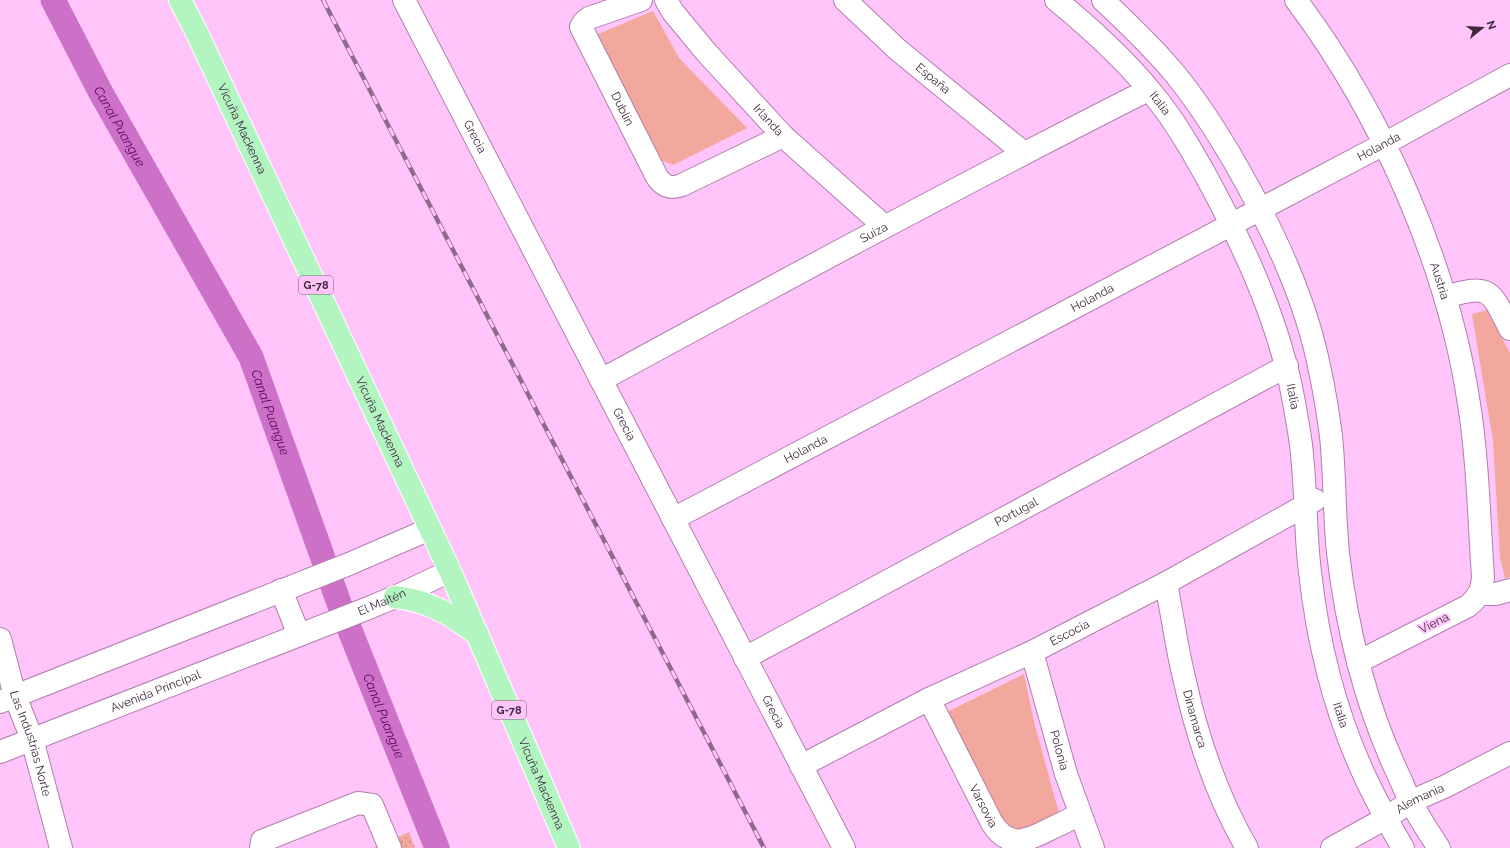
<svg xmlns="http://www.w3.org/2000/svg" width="1510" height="848" viewBox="0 0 1510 848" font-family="Raleway,sans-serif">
<defs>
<pattern id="park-dots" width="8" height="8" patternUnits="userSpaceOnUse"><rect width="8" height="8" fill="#f2a89d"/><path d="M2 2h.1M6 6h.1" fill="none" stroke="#c58981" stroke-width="1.8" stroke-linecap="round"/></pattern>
</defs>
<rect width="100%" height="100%" fill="#ffc5fa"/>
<path fill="#f2a89d" d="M653 11 679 58 747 128 673 165 658 159 591 37Z
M1487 310 1510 353V577L1505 579 1500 558 1493 441 1472 314Z
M1024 674 1034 722 1059 813 1020 833 1001 825 945 713Z"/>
<path fill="url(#park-dots)" d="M409 832 415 848H374Z"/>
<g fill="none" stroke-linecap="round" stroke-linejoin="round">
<path stroke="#cc70c8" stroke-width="25" id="s1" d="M53 0 101 93 251 357 339 603 437 848"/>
<defs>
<g id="minor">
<path id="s2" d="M404 0 844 848"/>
<path id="s3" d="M641 0 589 18 584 22 581 27 657 177C664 187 671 189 682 185L783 136"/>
<path id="s4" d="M666 0 673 12 706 52 783 136 884 226"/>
<path id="s5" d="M845 0 898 50 1024 153"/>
<path id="s6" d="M1056 0C1094 31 1130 64 1160 103 1180 129 1196 158 1212 187 1242 244 1270 303 1286 366 1292 387 1295 409 1299 431 1307 478 1304 525 1310 572 1318 644 1336 716 1367 781 1378 804 1390 826 1403 848"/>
<path d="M1103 0C1128 24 1153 47 1175 74 1198 102 1217 132 1235 163 1272 228 1306 298 1320 371 1325 393 1328 414 1331 436 1335 475 1334 514 1338 553 1347 630 1365 704 1398 774 1403 784 1406 794 1412 804 1420 819 1429 833 1439 848"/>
<path id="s7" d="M1296 0C1381 113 1448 264 1469 404 1478 461 1479 520 1483 577 1482 590 1478 598 1468 606L1358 662"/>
<path d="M1445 297C1491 283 1490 290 1510 329"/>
<path id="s8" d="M601 380C783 281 964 183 1148 90"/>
<path id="s9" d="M673 519 1384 144 1510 75"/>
<path id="s10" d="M1166 583C1172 613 1176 644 1183 673 1196 733 1216 795 1247 848"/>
<path d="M281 590 299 635"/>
<path d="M1480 594H1496L1510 590"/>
<path id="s11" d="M0 639 15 696 32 739 61 848"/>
<path id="s12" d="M1032 652 1066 774 1093 848"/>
<path id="s13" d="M745 658 1287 366"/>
<path id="s14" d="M929 699 992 823C1008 848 1025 842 1048 830 1059 825 1069 820 1080 814"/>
<path d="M0 702 349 564 430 529"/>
<path id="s15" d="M0 752 366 609 395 597 450 571"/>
<path id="s16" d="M801 766 929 699 1032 652 1166 583 1315 500"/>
<path d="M261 848 262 841 358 803 372 805 390 848"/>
<path id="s17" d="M1332 848 1386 818 1410 802 1446 786 1510 753"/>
</g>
<g id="major">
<path id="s18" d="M180 0 196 31 450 571 569 848"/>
<path d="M395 597C427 600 452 615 477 634"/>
</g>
</defs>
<use href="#minor" stroke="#b37daf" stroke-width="24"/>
<use href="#major" stroke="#fff" stroke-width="24"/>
<use href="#minor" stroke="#fff" stroke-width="22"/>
<use href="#major" stroke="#b3f5c1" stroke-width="22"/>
<defs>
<path id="rail" d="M323 0 764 848"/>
</defs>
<use href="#rail" stroke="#906a8c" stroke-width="4.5"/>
<use href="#rail" stroke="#ffc5fa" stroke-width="3" stroke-dasharray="9" stroke-linecap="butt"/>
</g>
<g text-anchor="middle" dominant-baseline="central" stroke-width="4" stroke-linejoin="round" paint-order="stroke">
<g fill="#ffc5fa" stroke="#795876" stroke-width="1">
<rect x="299" y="276" width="34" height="18" rx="3"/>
<rect x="492" y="701" width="34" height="18" rx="3"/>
</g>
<g font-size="11" font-weight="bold" fill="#40293e">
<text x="316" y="285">G-78</text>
<text x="509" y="710">G-78</text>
</g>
<g font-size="12" fill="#40293e" stroke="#ffc5fa">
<text stroke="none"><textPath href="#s5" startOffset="118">España</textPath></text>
<text stroke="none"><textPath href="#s6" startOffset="147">Italia</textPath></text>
<text stroke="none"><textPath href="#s3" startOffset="159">Dublín</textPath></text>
<text stroke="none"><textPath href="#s4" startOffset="158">Irlanda</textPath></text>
<text stroke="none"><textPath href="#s18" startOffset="143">Vicuña Mackenna</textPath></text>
<text stroke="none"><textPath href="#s2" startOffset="154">Grecia</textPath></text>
<text stroke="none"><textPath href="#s9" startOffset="798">Holanda</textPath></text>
<text stroke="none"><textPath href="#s8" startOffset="310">Suiza</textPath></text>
<text stroke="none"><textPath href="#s7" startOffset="317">Austria</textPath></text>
<text stroke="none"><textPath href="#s9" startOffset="474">Holanda</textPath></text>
<text stroke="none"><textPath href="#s6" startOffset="471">Italia</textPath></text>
<text stroke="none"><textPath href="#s18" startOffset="467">Vicuña Mackenna</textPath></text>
<text stroke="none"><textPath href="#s2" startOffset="478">Grecia</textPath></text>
<text stroke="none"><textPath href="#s9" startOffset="150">Holanda</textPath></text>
<text stroke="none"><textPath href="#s13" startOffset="308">Portugal</textPath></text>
<text stroke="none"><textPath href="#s15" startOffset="410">El Maitén</textPath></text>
<text transform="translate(1434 623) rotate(-27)">Viena</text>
<text stroke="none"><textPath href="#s16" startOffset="300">Escocia</textPath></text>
<text stroke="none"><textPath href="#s15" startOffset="167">Avenida Principal</textPath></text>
<text stroke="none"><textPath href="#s2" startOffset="802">Grecia</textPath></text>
<text stroke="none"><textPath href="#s6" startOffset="794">Italia</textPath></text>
<text stroke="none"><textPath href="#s10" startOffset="139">Dinamarca</textPath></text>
<text stroke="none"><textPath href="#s11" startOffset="109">Las Industrias Norte</textPath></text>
<text stroke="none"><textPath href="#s12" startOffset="102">Polonia</textPath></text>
<text stroke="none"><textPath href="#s18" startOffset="863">Vicuña Mackenna</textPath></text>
<text stroke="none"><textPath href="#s17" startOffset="101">Alemania</textPath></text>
<text stroke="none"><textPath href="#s14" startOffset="120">Varsovia</textPath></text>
</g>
<g font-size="13" font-style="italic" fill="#5d015c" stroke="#ffc5fa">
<text stroke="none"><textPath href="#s1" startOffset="143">Canal Puangue</textPath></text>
<text stroke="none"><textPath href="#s1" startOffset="467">Canal Puangue</textPath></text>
<text stroke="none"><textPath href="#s1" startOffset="791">Canal Puangue</textPath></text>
</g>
</g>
<g transform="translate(1482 28) rotate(72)" stroke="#ffc5fa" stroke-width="3" paint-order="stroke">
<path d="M0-3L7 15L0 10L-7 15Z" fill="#40293e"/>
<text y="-6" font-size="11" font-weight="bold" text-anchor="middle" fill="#40293e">N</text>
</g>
</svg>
